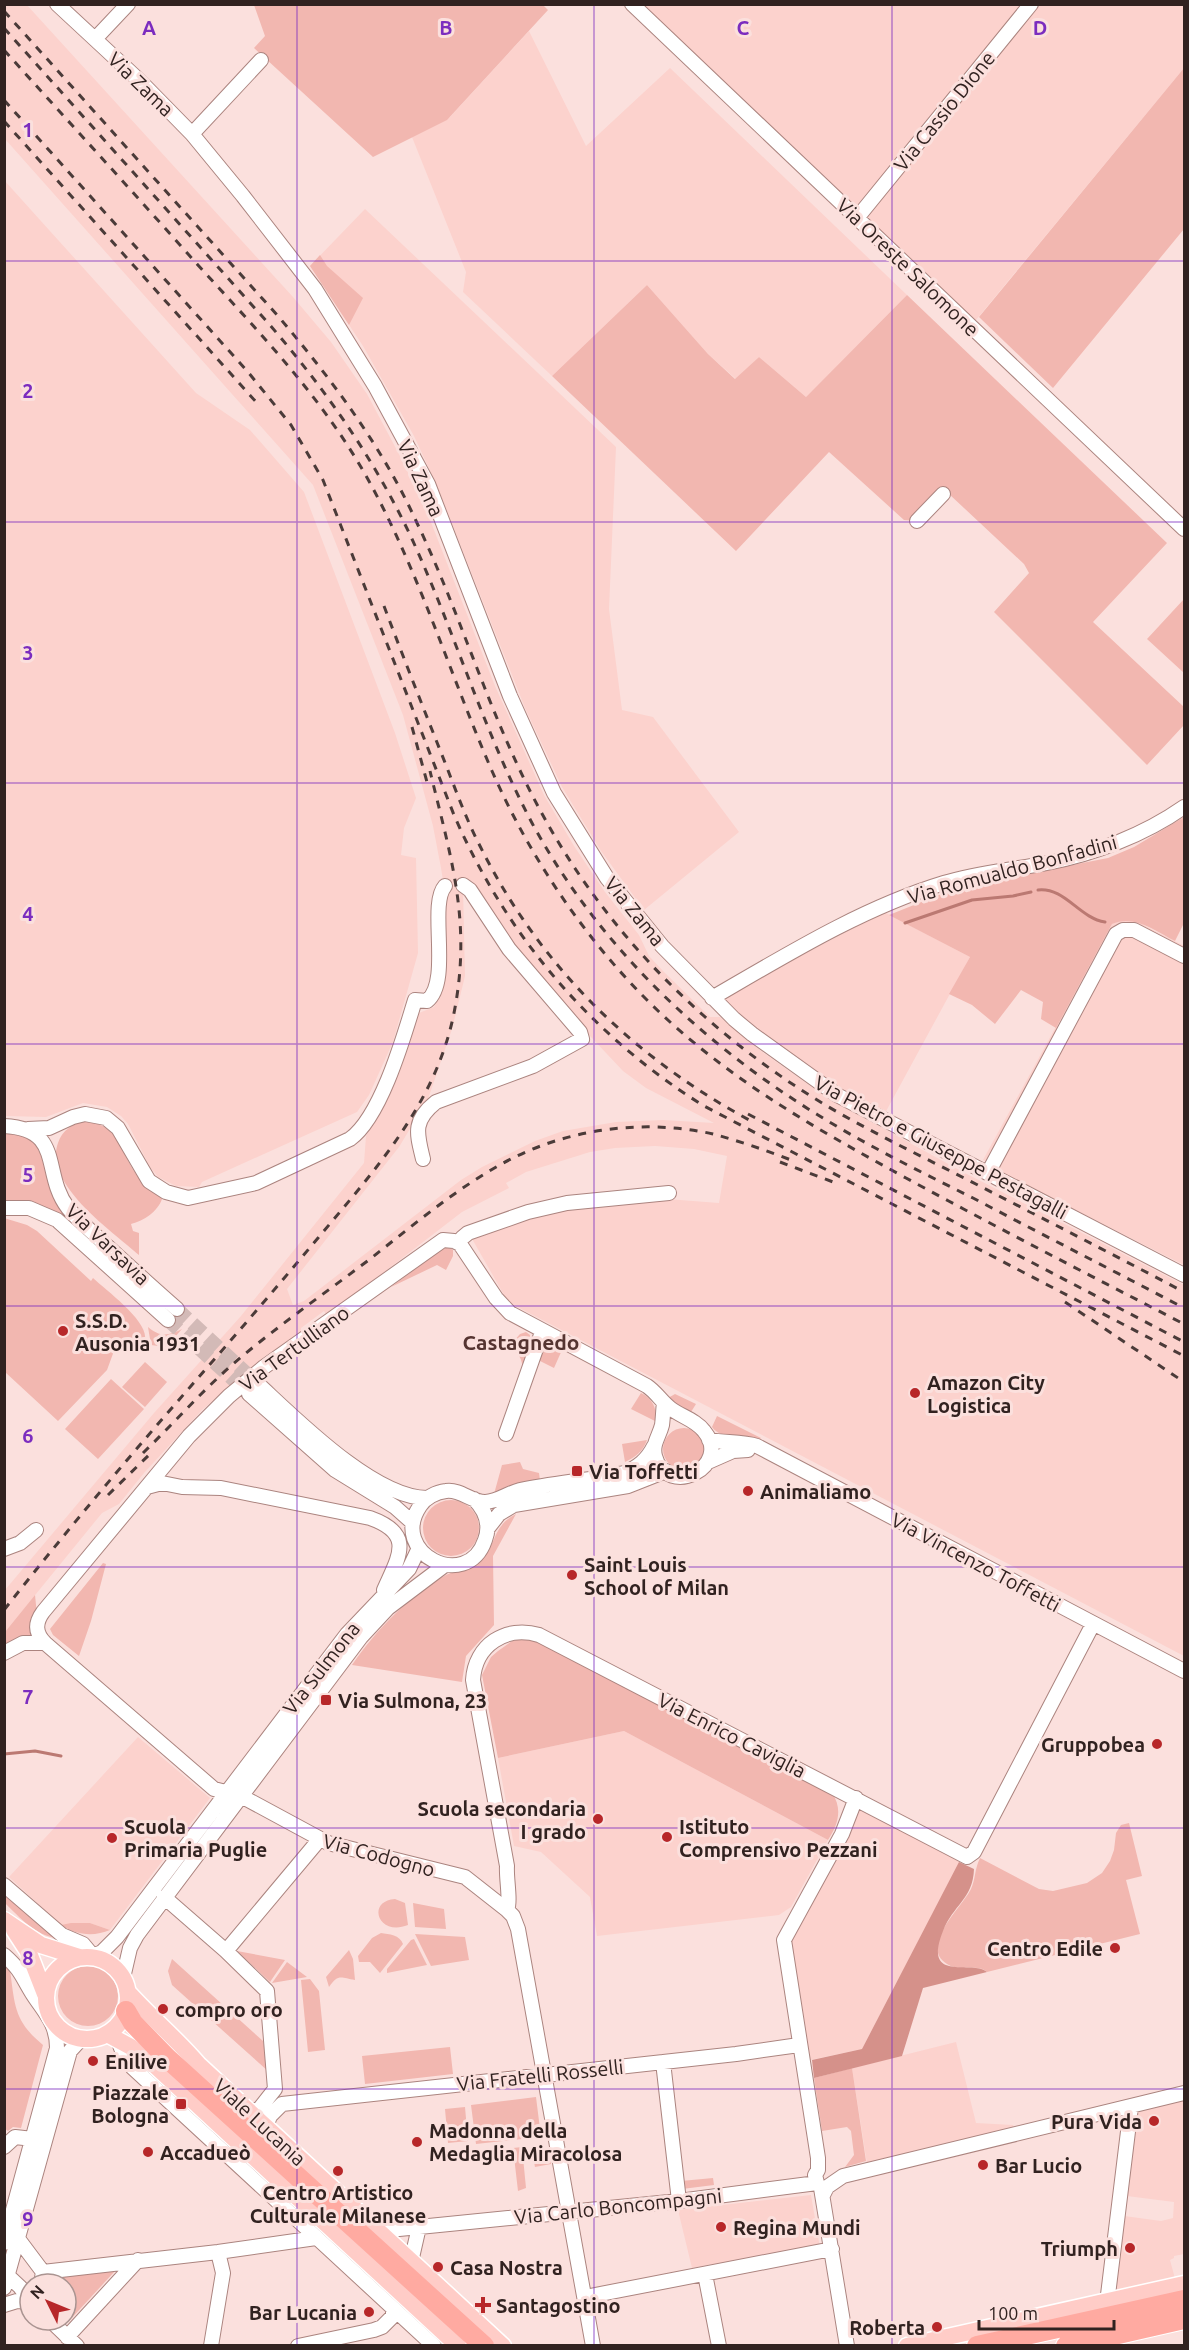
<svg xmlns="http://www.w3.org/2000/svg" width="1189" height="2350" viewBox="0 0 1189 2350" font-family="Ubuntu,sans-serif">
<rect width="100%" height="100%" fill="#fbe0dd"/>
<path fill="#fcd2cd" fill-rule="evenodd" d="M26 4 293 297 331 342 367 394 400 456 427 512 495 686 544 795 574 846 605 892 639 935 649 956 664 972 710 1017H720L761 1051 826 1097 963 1172 1184 1285V1656L508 1302 471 1237 571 1206 667 1199 719 1203 727 1156 694 1149 655 1146 615 1148 590 1152 526 1172 506 1183 509 1188 462 1212 327 1316 324 1311 301 1328V1333L264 1357 202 1410 144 1473 119 1504 102 1513 5 1632V1590L154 1413 241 1316 364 1163 366 1136 375 1119 374 1118 390 1092 402 1065 419 1013 434 1007 439 998 445 927V893L441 868 433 826 403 715 313 485 5 139V5ZM472 881 514 948 558 1002 623 1071 646 1088 714 1123 663 1120 616 1122 563 1131 535 1141 482 1167 461 1180 304 1301 293 1305 287 1289 399 1147 428 1099 452 1029 465 976 463 888Z
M632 5H1184V68L971 326Z
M529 31 586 146 670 68 907 295 806 397 759 357 736 379 708 354 647 285 552 376 463 292 466 272 412 137 450 117Z
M4 180 196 393 250 430 304 492 395 733 416 798 404 828 401 855 416 858 418 953 393 1042 369 1095 357 1112 202 1182 199 1187 176 1186 158 1177 150 1167 128 1124 121 1116 107 1107 83 1103 46 1117 5 1116Z
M365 209 616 447 609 609 622 710 653 717 739 832 644 910 601 851 562 787 525 708 437 486 414 436 363 346 310 266Z
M884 912 970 957 884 1115 813 1075 719 999Z
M1132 919 1184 946V951L1179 962 1184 965V1265L999 1171 983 1160 1112 924 1121 920Z
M624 1731 828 1840 791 1907 779 1915 597 1936 590 1897 541 1852 514 1846 498 1758Z
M138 1737 210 1798 110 1930 90 1923 61 1925 9 1877Z
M856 1798 963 1856 862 2049 801 2062 785 1936Z
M956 2042 976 2123 1013 2125 1016 2134 868 2170 852 2068Z
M1184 2093V2254L1174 2256V2258L1170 2260 1177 2286 1108 2295 1117 2215 1161 2221 1173 2218 1174 2202 1119 2195 1131 2107Z
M811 2195 820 2248 714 2270 712 2264 692 2268 678 2210Z"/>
<path fill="#f2b7b0" d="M542 4 548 10 447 120 373 157 254 48 265 36 254 5Z
M1184 68V229L1053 388 979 317Z
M320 255 327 266 363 298 349 325 310 266Z
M647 285 708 354 735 379 759 357 806 397 907 295 1167 543 1093 622 1184 707V725L1147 765 994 612 1029 573 1024 564 949 494 917 521 904 520 829 452 736 551 552 376Z
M1184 599V673L1147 639Z
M1184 817V923L1175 941C1155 931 1134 914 1112 924L1056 1028 1041 1019 1043 1002 1021 990 995 1024 972 1005 949 994 970 957 889 915 959 887 1108 858 1134 847Z
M85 1120C125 1128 118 1154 141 1180 147 1187 156 1191 162 1199 158 1211 144 1221 131 1224L133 1231 139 1233V1255C112 1231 43 1184 58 1143 62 1130 73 1124 85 1120Z
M5 1132C44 1132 40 1159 50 1188 55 1200 62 1210 69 1221 48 1209 29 1203 5 1201Z
M4 1218 27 1225 37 1231 91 1281 93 1278C107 1291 148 1321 145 1339L139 1343 118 1340 107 1370 58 1421 5 1372Z
M449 1247 453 1250V1256L446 1270 437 1265 391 1287 441 1250Z
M148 1327C159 1337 169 1336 182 1329L166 1347 151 1345Z
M526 1332 530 1335 528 1347 530 1348 523 1371C522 1357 519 1353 507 1347L510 1340 513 1342 520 1334Z
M546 1340 562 1350 554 1368 538 1360Z
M145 1362 167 1382 145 1407 122 1387Z
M111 1379 144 1409 98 1459 65 1429Z
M641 1393C652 1398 658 1409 655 1421L631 1409Z
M675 1394 696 1404 691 1412 687 1413 668 1398Z
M717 1416 761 1438 760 1439C745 1435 722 1441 712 1427Z
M663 1449a21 21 0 1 1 42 0a21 21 0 1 1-42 0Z
M647 1440C643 1451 636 1457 625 1462L622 1444Z
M520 1462 523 1469 539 1473 540 1481 494 1494 502 1465Z
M423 1528a28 28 0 1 1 56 0a28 28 0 1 1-56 0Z
M516 1514 493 1556 494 1625 466 1656 462 1682 352 1665C376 1630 409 1596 446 1575 458 1569 470 1570 480 1561 497 1545 492 1526 516 1514Z
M103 1563 106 1564 91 1621 79 1656 53 1635 50 1629Z
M35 1595 37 1615 34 1638 5 1649V1632Z
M521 1639 537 1641 832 1793C843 1809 838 1825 828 1840L624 1731 498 1758 482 1675 491 1657 498 1651 512 1641Z
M1129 1823 1142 1876 1126 1880 1140 1934 987 1972C976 1963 959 1972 947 1964 918 1946 963 1906 971 1889 976 1878 974 1871 980 1858L1039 1889 1053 1891 1087 1883 1102 1873 1110 1861 1114 1850 1116 1833 1121 1825Z
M4 1894 57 1938C36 1936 19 1917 5 1903Z
M395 1899 405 1903 408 1925C378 1937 366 1901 395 1899Z
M413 1903 444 1909 446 1929 415 1927Z
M71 1923H90L110 1930C94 1937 75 1935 61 1925Z
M381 1933C389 1934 400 1935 403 1944L380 1973 370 1962H359L358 1956 372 1938Z
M415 1934 465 1937 469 1960 431 1966Z
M414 1939 427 1965 387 1973V1969L411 1940Z
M349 1950 353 1959 355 1980C340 1977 338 1974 329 1987L326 1977Z
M237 1951 285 1960 270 1982Z
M172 1959 263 2041 269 2072 172 1985 168 1971Z
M287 1962 307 1977 272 1983Z
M4 1965 10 1970C15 2006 14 2021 43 2045L21 2128 13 2127 8 2131 4 2128Z
M58 1996a30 30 0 1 1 60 0a30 30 0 1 1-60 0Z
M310 1979 319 1991 325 2050 308 2052 301 1980Z
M450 2047 453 2074 365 2084 362 2056Z
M852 2068 866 2161 845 2167 854 2155 851 2131 847 2127 822 2131 814 2078Z
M536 2097 541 2137 476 2144 471 2105Z
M465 2107 468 2141 448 2143 445 2109Z
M522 2147 526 2188 518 2191 513 2148Z
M548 2149 551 2164 535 2167 532 2152Z
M713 2178 714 2185 682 2189 681 2181Z
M115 2271 69 2321 66 2319V2284H48L52 2277Z"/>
<path fill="#d5918a" d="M959 1862 974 1869C973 1899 953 1905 943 1931 922 1984 972 1959 987 1972L923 1988 902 2056 814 2078 812 2060 862 2049Z"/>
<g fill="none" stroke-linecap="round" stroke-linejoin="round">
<path stroke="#bb7972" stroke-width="3" d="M1038 890C1065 887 1079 918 1105 922
M905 923 972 900 1013 896 1031 892
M4 1754 35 1751 61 1756"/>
<path stroke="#d3bab7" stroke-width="14" stroke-dasharray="14 7" stroke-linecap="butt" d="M177 1309 258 1384
M168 1320 248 1393"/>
<defs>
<path id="minor" d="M57 4 141 82 192 134 243 196 315 289 375 386 428 484 510 696 554 793 607 878 662 946 734 1019 752 1034 837 1095 1184 1275
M632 4 1184 529
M95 39 128 4
M192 134 261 60
M857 218 1031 4
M917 521 943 494
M712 998C786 955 862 908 944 883 977 873 1012 870 1047 863 1094 854 1144 835 1184 807
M4 1126C65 1129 41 1173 68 1208 80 1223 95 1234 108 1247 131 1268 154 1289 177 1309
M28 1129 49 1128 73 1117 85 1114 106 1118 118 1128 149 1181 166 1192 188 1198 256 1183 350 1139C381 1117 404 1036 415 1000L427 1001C452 981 428 905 445 886
M423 1159C417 1134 412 1121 436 1102L533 1066 582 1039 580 1032 509 949 470 890 463 885
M988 1173 1116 934 1123 930H1134L1184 956
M4 1208H29L57 1220 168 1320
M460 1244 462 1238 468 1233 528 1212 567 1203 669 1193
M258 1384C296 1419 374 1498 427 1498
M249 1394 335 1470 395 1507 413 1523
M506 1434 542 1332
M709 1440C725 1443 742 1441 757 1446L1184 1671
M708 1462 733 1451 748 1450
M147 1487 162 1483 182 1487 221 1488 370 1518C415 1534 399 1556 384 1590
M474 1499C485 1510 491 1524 485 1540 467 1593 388 1553 420 1506 425 1498 436 1492 446 1491 461 1489 471 1502 485 1502 497 1502 508 1493 520 1490 554 1483 589 1480 624 1473 638 1467 647 1460 654 1446
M488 1528 499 1514 514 1505 628 1486 666 1471
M4 1549 20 1543 36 1530
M4 1653 23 1643H45
M4 1885 62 1935 83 1944 93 1956 102 1952 117 1937 347 1634 409 1569 419 1548
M164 1897 226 1951 267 1991 275 2089 260 2108 251 2113
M507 1910C511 1901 506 1878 507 1866L473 1680C475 1645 506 1625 539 1635L967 1857 974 1852 1093 1624
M226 1951 319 1840
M4 1955C21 1970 21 1975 32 1993 44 2012 57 2023 57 2048L4 2243
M123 1978 130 1948 137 1935 361 1637 388 1608 445 1565
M118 2040 124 2056 132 2067 434 2346
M663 2062 679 2201
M282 2104 736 2054 799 2045
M266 2127 270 2116 282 2104
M4 2147 15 2137 33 2139
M817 2183 815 2175 818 2170V2158L784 1940 842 1834 856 1798
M821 2188 847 2346
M823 2195 827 2187 843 2176 1184 2093
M379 2231 679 2201 817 2183
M19 2240 43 2272 41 2284
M411 2262 419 2227
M4 2272 20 2287 30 2301
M43 2272 218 2252 316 2238
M705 2274 719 2346
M4 2288 70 2051 81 2039
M585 2297 832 2249
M1107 2303 1131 2107
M4 2305 17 2301 30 2302
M50 2320 77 2346
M67 2337 138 2260
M211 2346 223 2273 218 2252
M298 2346 374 2330 382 2327 393 2316V2310
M593 2346 518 1929 513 1916 507 1910 465 1877 328 1843 241 1796 214 1789 45 1643C35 1633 35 1623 43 1612L189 1436 229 1396 264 1367 443 1240 454 1241 460 1244 496 1298 510 1313 647 1386C656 1392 661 1401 670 1408 680 1416 696 1420 704 1431 733 1466 667 1500 655 1456 652 1444 659 1437 662 1425 663 1418 663 1410 664 1403"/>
<path id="major" d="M4 1920 41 1945 79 1957
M14 1930 29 1953 45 1994
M46 1998a41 41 0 1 1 82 0a41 41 0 1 1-82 0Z
M127 1991C150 2017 176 2038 198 2064L503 2346
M107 2034 131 2047 152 2063 458 2346
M907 2346 1184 2284"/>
<path id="highway" d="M126 2011 133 2023 167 2058 484 2346
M977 2346 1184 2300
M1066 2346 1184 2319"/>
</defs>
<use href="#minor" stroke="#ab847f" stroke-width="16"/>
<use href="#major" stroke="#fff" stroke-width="19"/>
<use href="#highway" stroke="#fff" stroke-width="22"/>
<use href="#minor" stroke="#fff" stroke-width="14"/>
<use href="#major" stroke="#ffccc7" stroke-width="16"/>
<use href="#highway" stroke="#ffaaa1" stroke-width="20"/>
<path stroke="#4b3b39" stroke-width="3" stroke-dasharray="8 8" stroke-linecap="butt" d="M4 11 278 316C332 380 382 446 417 523 462 617 490 718 540 810 606 933 707 1034 827 1106 873 1133 921 1156 968 1180 1040 1217 1112 1254 1184 1292
M4 28 269 324C326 390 375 460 412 539 455 633 484 732 532 823 598 945 701 1043 818 1115 868 1146 921 1172 973 1198 1043 1235 1114 1271 1184 1308
M4 50C68 121 133 192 197 264 257 330 320 395 365 474 418 568 449 672 492 771 528 853 579 930 641 994 719 1074 809 1125 906 1178 998 1228 1091 1276 1184 1324
M4 100 248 372 291 425 323 480 454 815C507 937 592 1036 704 1106L1184 1356
M4 121 257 403
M384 606C402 654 421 702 440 750 453 782 464 815 480 846 540 967 635 1059 753 1122
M412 727 427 782
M748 1114 1184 1342
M780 1162 833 1182
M1065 1302 1184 1382
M143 1453C173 1424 201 1392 233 1364 276 1327 324 1294 370 1259 411 1227 452 1192 498 1166 562 1129 642 1118 713 1134 739 1141 765 1150 791 1160
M108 1495 153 1451
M4 1610C64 1534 127 1459 191 1386 234 1337 276 1288 318 1238 375 1170 436 1103 454 1013 472 922 451 858 430 771"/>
</g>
<path fill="none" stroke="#7b2cbf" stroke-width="1.5" stroke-opacity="0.55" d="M297 4V2346M594 4V2346M892 4V2346M4 261H1184M4 522H1184M4 783H1184M4 1044H1184M4 1306H1184M4 1567H1184M4 1828H1184M4 2089H1184"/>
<g fill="#b72729" stroke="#fbe0dd" stroke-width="2">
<circle cx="63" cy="1331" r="6"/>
<circle cx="915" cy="1393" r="6"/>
<rect x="571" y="1465" width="12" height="12" rx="3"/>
<circle cx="748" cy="1491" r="6"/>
<circle cx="572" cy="1575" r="6"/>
<rect x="320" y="1694" width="12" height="12" rx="3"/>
<circle cx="1157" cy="1744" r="6"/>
<circle cx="598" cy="1819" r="6"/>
<circle cx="667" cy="1837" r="6"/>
<circle cx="112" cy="1838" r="6"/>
<circle cx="1115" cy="1948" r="6"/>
<circle cx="163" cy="2009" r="6"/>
<circle cx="93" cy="2061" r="6"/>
<rect x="175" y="2098" width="12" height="12" rx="3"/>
<circle cx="1154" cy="2121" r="6"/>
<circle cx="417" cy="2142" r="6"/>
<circle cx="148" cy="2152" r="6"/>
<circle cx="983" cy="2165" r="6"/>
<circle cx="338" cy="2171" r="6"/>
<circle cx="721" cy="2227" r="6"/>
<circle cx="1130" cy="2248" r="6"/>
<circle cx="438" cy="2267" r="6"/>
<path d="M480 2296h6v6h6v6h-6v6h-6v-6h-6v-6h6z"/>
<circle cx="369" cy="2312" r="6"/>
<circle cx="937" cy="2327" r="6"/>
</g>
<g text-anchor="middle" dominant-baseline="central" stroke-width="6" stroke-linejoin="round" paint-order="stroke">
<g font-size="20" fill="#312220" stroke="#fbe0dd">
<text transform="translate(141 84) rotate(44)">Via Zama</text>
<text transform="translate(944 111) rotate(-51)">Via Cassio Dione</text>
<text transform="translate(908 267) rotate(44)">Via Oreste Salomone</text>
<text transform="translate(421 478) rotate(65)">Via Zama</text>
<text transform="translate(1012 869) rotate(-15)">Via Romualdo Bonfadini</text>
<text transform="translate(635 911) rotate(51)">Via Zama</text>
<text transform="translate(941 1147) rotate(28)">Via Pietro e Giuseppe Pestagalli</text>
<text transform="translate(108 1244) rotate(44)">Via Varsavia</text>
<text transform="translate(294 1348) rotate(-36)">Via Tertulliano</text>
<text transform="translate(976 1562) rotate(28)">Via Vincenzo Toffetti</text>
<text transform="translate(321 1668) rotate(-52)">Via Sulmona</text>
<text transform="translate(732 1735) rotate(27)">Via Enrico Caviglia</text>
<text transform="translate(379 1855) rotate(15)">Via Codogno</text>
<text transform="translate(540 2075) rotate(-6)">Via Fratelli Rosselli</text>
<text transform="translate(260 2122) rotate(43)">Viale Lucania</text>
<text transform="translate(618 2206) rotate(-6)">Via Carlo Boncompagni</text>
</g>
<g font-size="20" font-weight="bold" fill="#312220" stroke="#fbe0dd" text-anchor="start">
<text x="75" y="1320">S.S.D.<tspan x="75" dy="23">Ausonia 1931</tspan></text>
<text x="927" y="1382">Amazon City<tspan x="927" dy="23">Logistica</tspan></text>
<text x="589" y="1471">Via Toffetti</text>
<text x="760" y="1491">Animaliamo</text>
<text x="584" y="1564">Saint Louis<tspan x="584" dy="23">School of Milan</tspan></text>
<text x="338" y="1700">Via Sulmona, 23</text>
<text x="1145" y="1744" text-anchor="end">Gruppobea</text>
<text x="586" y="1808" text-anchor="end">Scuola secondaria<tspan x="586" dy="23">I grado</tspan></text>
<text x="124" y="1826">Scuola<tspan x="124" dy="23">Primaria Puglie</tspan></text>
<text x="679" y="1826">Istituto<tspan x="679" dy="23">Comprensivo Pezzani</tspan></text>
<text x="1103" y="1948" text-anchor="end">Centro Edile</text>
<text x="175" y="2009">compro oro</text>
<text x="105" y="2061">Enilive</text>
<text x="169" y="2092" text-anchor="end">Piazzale<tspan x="169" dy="23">Bologna</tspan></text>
<text x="1142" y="2121" text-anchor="end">Pura Vida</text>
<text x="429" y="2130">Madonna della<tspan x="429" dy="23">Medaglia Miracolosa</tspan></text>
<text x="160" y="2152">Accadueò</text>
<text x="995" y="2165">Bar Lucio</text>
<text x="338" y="2192" text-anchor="middle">Centro Artistico<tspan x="338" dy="23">Culturale Milanese</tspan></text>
<text x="733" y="2227">Regina Mundi</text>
<text x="1118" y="2248" text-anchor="end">Triumph</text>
<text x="450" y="2267">Casa Nostra</text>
<text x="496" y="2305">Santagostino</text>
<text x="357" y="2312" text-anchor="end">Bar Lucania</text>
<text x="925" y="2327" text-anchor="end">Roberta</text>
</g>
<g font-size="21" font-weight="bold" fill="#553431" stroke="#fbe0dd">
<text x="521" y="1342">Castagnedo</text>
</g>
</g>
<g font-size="20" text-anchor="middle" font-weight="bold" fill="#7b2cbf" stroke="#fbe0dd" stroke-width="6" stroke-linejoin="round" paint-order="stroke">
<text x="149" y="35">A</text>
<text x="446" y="35">B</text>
<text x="743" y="35">C</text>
<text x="1040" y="35">D</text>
<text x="28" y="137">1</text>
<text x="28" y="398">2</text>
<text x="28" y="660">3</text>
<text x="28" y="921">4</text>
<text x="28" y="1182">5</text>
<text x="28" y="1443">6</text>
<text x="28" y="1704">7</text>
<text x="28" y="1965">8</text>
<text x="28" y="2226">9</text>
</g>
<rect width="1189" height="2350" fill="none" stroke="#312220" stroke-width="12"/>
<g transform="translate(48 2302) rotate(313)"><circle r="28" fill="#fbe0dd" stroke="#aa9491" stroke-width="1.5"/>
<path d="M0-4.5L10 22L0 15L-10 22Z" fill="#b72729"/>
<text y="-9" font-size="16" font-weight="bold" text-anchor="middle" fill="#312220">N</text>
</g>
<path d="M979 2320v9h135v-9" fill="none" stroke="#312220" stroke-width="3"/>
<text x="988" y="2320" font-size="18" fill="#312220" stroke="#fbe0dd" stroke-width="4.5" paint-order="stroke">100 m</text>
</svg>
